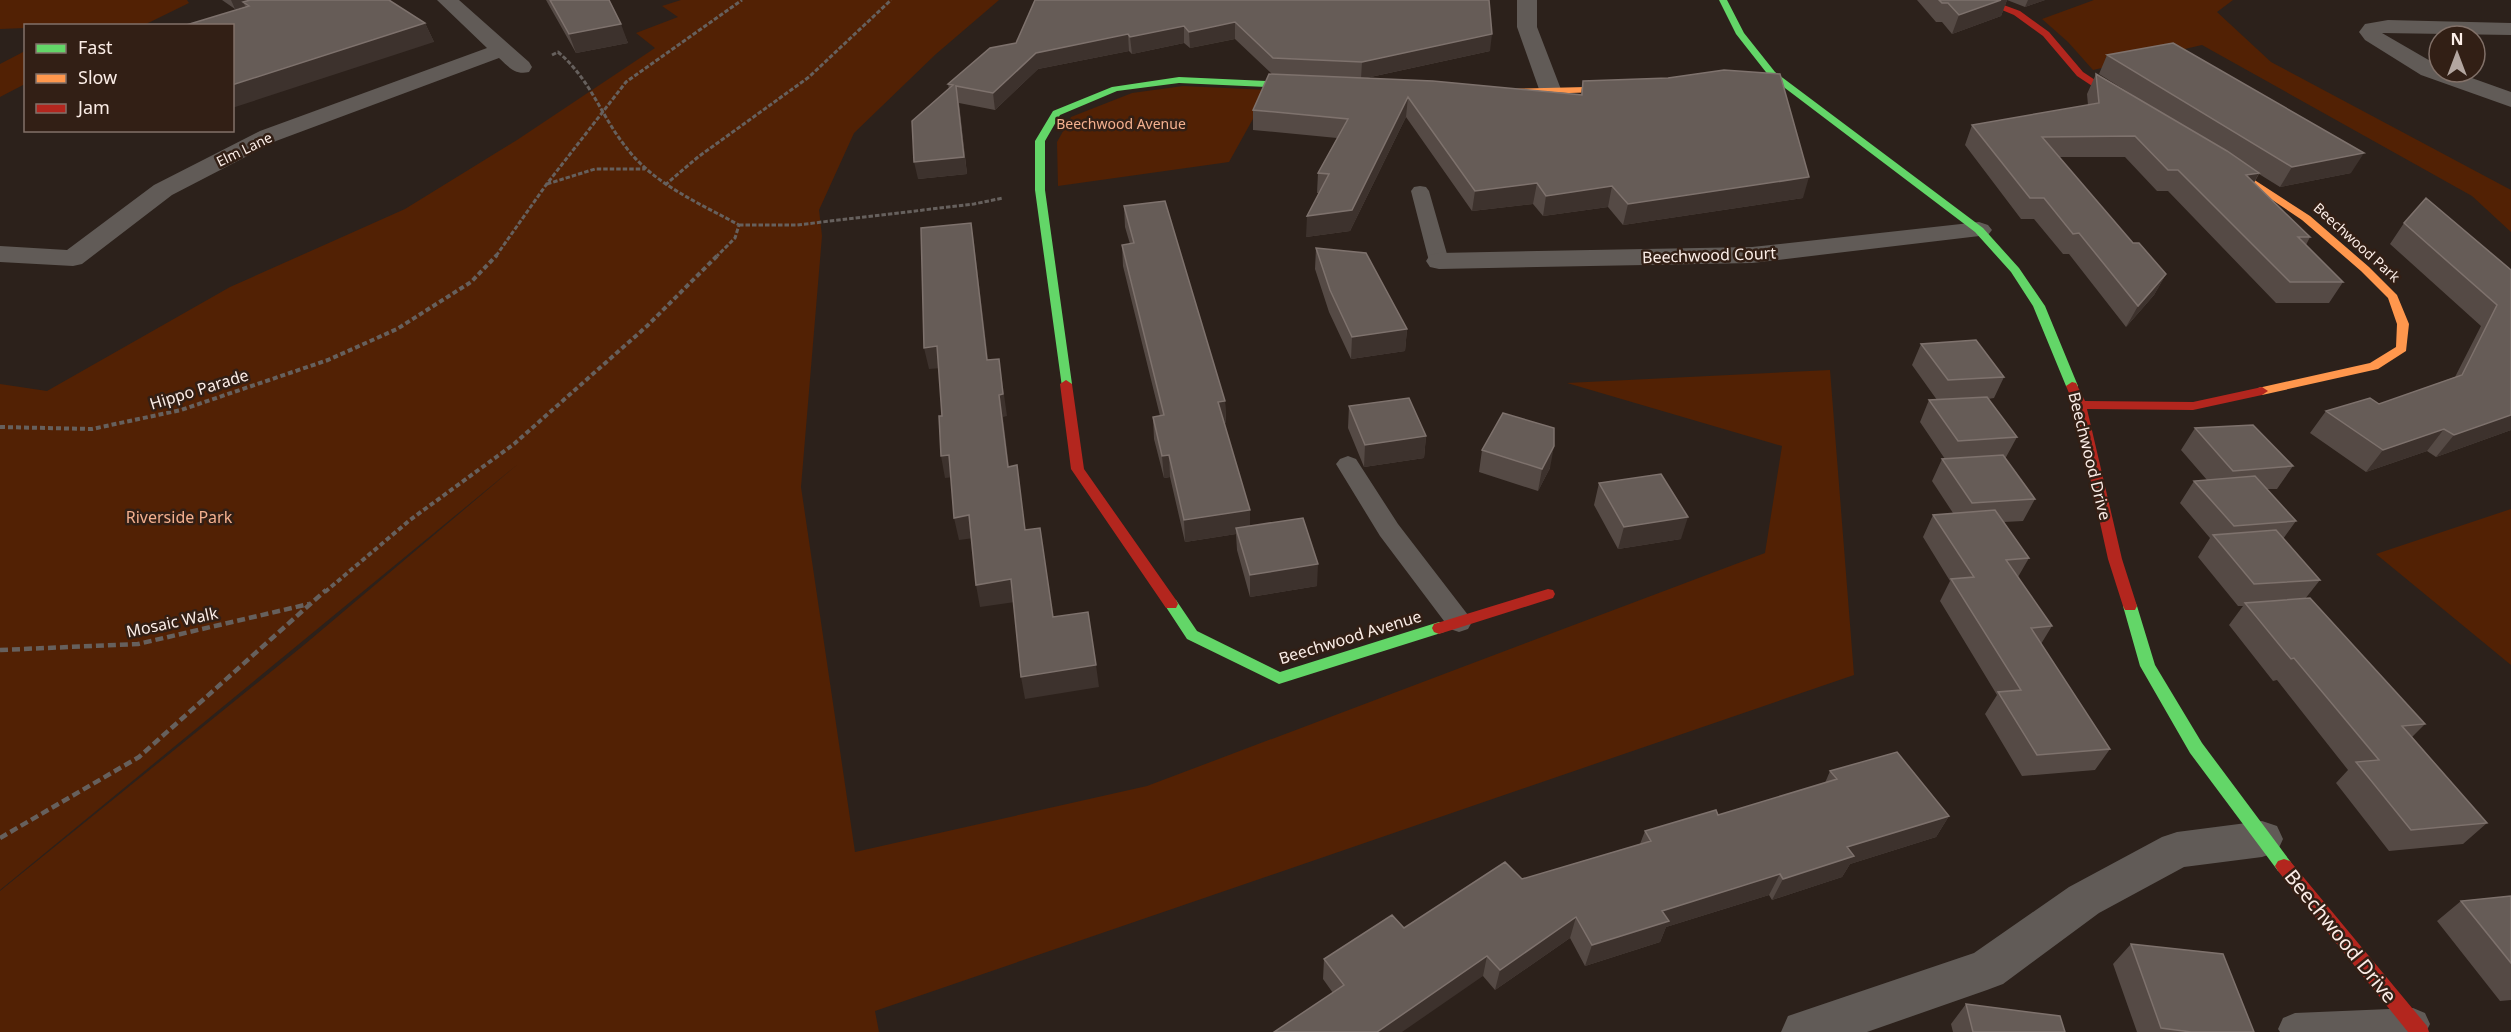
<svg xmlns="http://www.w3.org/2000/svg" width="2511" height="1032" viewBox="0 0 2511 1032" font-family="'Noto Sans',sans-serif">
<rect width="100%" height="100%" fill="#2c211b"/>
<path fill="#522104" d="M0 0H187L189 3 144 25 26 26 25 28 0 29Z
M681 0H999L936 54 854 133 819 210 822 236 801 487 855 852 1147 786 1765 553 1782 446 1567 383 1830 370 1854 675 875 1011 879 1032H0V891L304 645 518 464 0 890V384L47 391 230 287 405 209 517 140 655 48 636 33 678 17 662 6Z
M2094 0H2233L2217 12 2271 62 2511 190V232L2472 196 2202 45 2093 70 2068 42 2042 19Z
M25 51V84L0 97V64Z
M1183 86 1269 90 1229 162 1058 186 1057 142 1071 117 1132 93Z
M2511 509V665L2376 554Z"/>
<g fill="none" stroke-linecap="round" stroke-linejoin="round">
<path stroke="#66605d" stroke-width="3" stroke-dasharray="4.5 2" stroke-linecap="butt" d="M552 55 558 52C591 80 600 114 625 146 653 184 699 203 739 225L735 238 717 256
M547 184 595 169H645
M665 185 698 157 809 77 891 0
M739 225H797L974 204 1003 198
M496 256 546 185 626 82 742 0"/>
<path stroke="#66605d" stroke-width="4" stroke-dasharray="5 3" stroke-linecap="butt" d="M0 427 92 429 181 410 328 360 397 329 471 282 497 255
M325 592 410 520 514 444 647 326 718 255"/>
<path stroke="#66605d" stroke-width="4.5" stroke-dasharray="8 4" stroke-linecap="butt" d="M0 650 138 644 309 604
M0 838 139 757 326 590"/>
<path fill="#615b57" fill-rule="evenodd" d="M1420 186 1426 187 1429 191 1449 261 1446 265H1432L1429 261 1411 191 1414 187Z
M1348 456 1356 459 1398 524 1468 615 1472 622 1468 629 1459 632 1450 629 1380 536 1336 464 1340 459Z
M2413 1008 2425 1013 2430 1024 2426 1032H2280L2278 1029 2283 1018 2295 1013Z"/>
<path fill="#615b57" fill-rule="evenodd" d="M437 0H459L529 62 532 67 529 72C514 75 509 67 499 58L276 141 172 195 82 264 73 266 0 262V246L67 250 154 185 260 131 487 48Z
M1517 0H1537V27L1562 92 1559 97 1551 99 1543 97 1540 92 1517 27Z
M2388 20 2511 23V35L2382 33 2439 66V72H2455L2511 92V107L2421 75 2365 40 2359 32 2365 24Z
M1979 222 1988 225 1992 230 1988 235 1752 263 1439 269 1430 267 1426 261 1430 255 1439 253 1752 247Z
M2262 821 2277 826 2283 839 2277 852 2262 857 2184 867 2099 913 2003 984 1987 990 1867 1032H1781L1788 1016 1974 953 2069 887 2162 837 2177 832Z"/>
<path fill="#63d668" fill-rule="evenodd" d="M1719 0H1727L1744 33 1775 72 1983 228 2019 268 2045 306 2078 386 2076 389 2072 390 2066 386 2033 306 2011 272 1975 232 1769 76 1736 34Z
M1179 77 1309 83 1314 86 1309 89 1179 83 1117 91 1060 115 1045 141V190L1072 384 1070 387H1062L1035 190V141L1053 111 1112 87Z
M1171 599 1176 600 1197 631 1280 672 1439 622 1444 624 1446 628 1444 632 1279 684 1187 639 1164 604 1166 600Z
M2130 601 2135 602 2137 606 2155 665 2202 743 2290 861 2293 866 2290 871 2284 873 2278 871 2190 753 2140 666 2123 606 2125 602Z"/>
<path fill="#ff974d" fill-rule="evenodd" d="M1627 86 1630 87V91L1508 95 1503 92 1508 89Z
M2216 155 2310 216 2369 267 2397 295 2409 324 2406 351 2378 369 2262 395 2258 394 2256 391 2258 388 2370 363 2396 347 2397 324 2388 298 2361 271 2302 220 2213 160V156Z"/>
<path fill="#b3261e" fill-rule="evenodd" d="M1978 0H1990L2020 11 2049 32 2083 72 2133 105V109H2127L2077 76 2043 36 2014 15Z
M1066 380 1072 384 1084 469 1176 600 1178 604 1176 608H1166L1071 469 1060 384Z
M2072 382 2076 383 2085 401 2193 402 2262 387 2268 391 2262 395 2193 410 2087 409 2122 559 2137 606 2135 610H2125L2123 606 2108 559 2074 405 2066 386Z
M1548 589 1553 590 1555 594 1553 598 1439 634 1434 632 1432 628 1434 624Z
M2284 859 2290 861 2427 1026 2429 1032H2408L2278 871 2275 866 2278 861Z"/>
</g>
<path fill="#554a45" d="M222 0H389L425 23 434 42 246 7 245 6 235 9Z
M546 0H609L628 43 576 53Z
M1035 0 1490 51 1366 78 1581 94 1583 81 1803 198 1623 225 1608 207 1543 216 1533 204 1472 211 1406 117 1350 231 1306 237 1319 193H1317L1318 173 1337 138 1253 130V110L1272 74 1235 39 1190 48 1184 43 1132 54 1129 51 1038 69 995 110 959 103 967 174 918 179 949 89 948 84 1016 43Z
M1917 0H2045L2025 7 2007 0 2001 16 1952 34 1942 22H1936Z
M2107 55 2351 173 2280 187 2259 174 2254 183 2310 237 2306 245 2343 282 2329 303H2276L2168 191H2157L2125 157H2059L2133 243 2166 274 2154 295 2126 327 2069 254H2063L2034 219H2021L1965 145 1972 125 2088 105 2087 94 2096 74 2136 97 2099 74Z
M1124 206 1225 401 1226 423H1224L1250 526 1317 586 1250 597 1237 550 1236 534 1185 542 1170 477 1164 478 1154 439 1153 417 1160 416 1123 266 1122 245 1130 244 1125 227Z
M2404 223 2511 270V430L2436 457 2427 451 2366 472 2310 433 2326 411 2379 404 2455 377 2481 326 2390 244Z
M1316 248 1407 329 1405 351 1351 359 1329 312 1315 269Z
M1921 344 2004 377 1994 398 1988 399 2017 437 2005 459 2035 499 2023 521 2004 522 2029 558 2018 577 2052 626 2041 644 2110 749 2095 770 2022 776 1985 714 1997 695 1940 601 1950 581 1923 537 1933 515 1953 513 1932 481 1942 459H1945L1920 422 1929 400H1937L1912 365Z
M1349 406 1426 436 1424 458 1364 467 1348 428Z
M2195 428 2293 466 2277 489H2267L2296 521 2283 539 2320 580 2305 599 2425 724 2412 737 2487 823 2463 844 2389 851 2336 783 2348 770 2277 680 2273 681 2229 625 2243 606H2238L2198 557 2210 538 2180 503 2194 481 2207 480 2181 450Z
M1482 450 1550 468 1538 491 1479 472Z
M1599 483 1681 539 1618 549 1594 505Z
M1830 771 1949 816 1936 837 1850 864 1842 877 1772 900 1769 895 1666 927 1660 942 1585 966 1570 938 1495 990 1483 976 1333 993 1323 979 1324 959 1404 928 1522 879 1640 844 1645 831 1718 815 1825 783Z
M2511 896V1000L2500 1001 2437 921 2461 901Z
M2131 944 2254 1032H2137L2113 964Z
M1966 1004 2065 1032H1953L1951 1024Z"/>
<path fill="#3d322d" d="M231 0H261L243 2 245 6 235 9Z
M2001 0H2007L2001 16 1952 34 1959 15Z
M2028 0H2045L2025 7Z
M1235 22V39L1190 48 1189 32Z
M425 23 434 42 232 108V85Z
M621 24 628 43 576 53 569 34Z
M1184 26V43L1132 54 1130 37Z
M1128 34 1129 51 1038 69 995 110 993 93 1036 53Z
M1492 34 1490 51 1361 79 1362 62Z
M956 86 967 174 918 179 914 162Z
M1408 97 1406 117 1350 231 1306 237 1307 216Z
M2364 153 2351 173 2280 187 2292 167Z
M2259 173 2248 193 2246 175Z
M1809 177 1803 198 1623 225 1628 204Z
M1537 183 1533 204 1472 211 1475 191Z
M1612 186 1608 207 1543 216 1546 196Z
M971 223 974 243 991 382 987 360Z
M2166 274 2154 295 2126 327 2138 306Z
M1407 329 1405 351 1351 359 1352 337Z
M937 346 942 368 929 369 924 348Z
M999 359 1007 416 1003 417 1012 489 1008 467 999 395Z
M1225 401 1226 423 1218 424V402Z
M2511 415V430L2436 457 2454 435Z
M2444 429 2427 451 2366 472 2383 450Z
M1426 436 1424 458 1364 467 1365 445Z
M1554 446 1550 468 1538 491 1542 469Z
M949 455 954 477 945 478 941 456Z
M1169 455 1170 477 1164 478 1162 456Z
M1250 510V532L1236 528V534L1185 542 1184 520Z
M969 515 974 538 959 540 954 518Z
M1688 517 1681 539 1618 549 1624 527Z
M1318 564 1317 586 1250 597V575Z
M1011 579 1015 602 980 607 976 585Z
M1096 665 1099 687 1025 699 1021 677Z
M1949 816 1936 837 1850 864 1842 877 1772 900 1783 879 1847 847Z
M1780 874 1769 895 1666 927 1660 942 1585 966 1592 945 1662 911Z
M1576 917 1570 938 1495 990 1500 970Z
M1487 956 1483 976 1402 1032H1377Z"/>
<path fill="#665c57" stroke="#7e726d" stroke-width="1.5" d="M250 0H389L425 23 232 85V26H183L249 6 243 2Z
M550 0H609L621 24 569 34Z
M1035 0H1489L1492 34 1362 62 1273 58 1235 22 1189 32 1184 26 1130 37 1128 34 1036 53 993 93 956 86 964 157 914 162 912 121 953 85 948 84 990 48 1016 43Z
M1939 0H2001L1959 15 1948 3H1942Z
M2173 43 2364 153 2292 167 2107 55Z
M1724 70 1780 74 1809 177 1628 204 1612 186 1546 196 1537 183 1475 191 1408 97 1352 210 1307 216 1329 174 1318 173 1348 119 1253 110 1269 74 1433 81 1582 95 1583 81 1668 78Z
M2096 74 2227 151 2259 173 2246 175 2310 237H2298L2343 282H2290L2178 170H2168L2135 136 2042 137 2133 243H2139L2166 274 2138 306 2079 233 2073 234 2044 198H2030L1972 125 2099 103Z
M2426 198 2511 270V415L2454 435 2444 429 2383 450 2326 411 2370 398 2379 404 2462 375 2497 305 2404 223Z
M1165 201 1225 401 1218 402 1250 510 1184 520 1169 455 1162 456 1153 417 1164 415 1122 245 1134 243 1124 206Z
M971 223 987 360 999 359 1003 394 999 395 1008 467 1017 465 1025 530 1040 528 1053 617 1088 612 1096 665 1021 677 1011 579 976 585 969 515 954 518 949 455 941 456 939 416H942L937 346 924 348 921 228Z
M1316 248 1366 253 1407 329 1352 337 1330 290Z
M1976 340 2004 377 1948 380 1921 344Z
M1987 397 2017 437 1958 441 1929 400Z
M1409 398 1426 436 1365 445 1349 406Z
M1503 413 1554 428V446L1542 469 1482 450Z
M2253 425 2293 466 2233 471 2195 428Z
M2003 455 2035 499 1972 503 1942 459Z
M1661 474 1688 517 1624 527 1599 483Z
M2255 476 2296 521 2234 526 2194 481Z
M1995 510 2029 558 2006 560 2052 626 2031 628 2110 749 2037 755 1998 692 2021 690 1951 579 1974 577 1933 515Z
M1303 518 1318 564 1250 575 1236 528Z
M2276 530 2320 580 2254 584 2213 535Z
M2310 598 2425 724 2402 726 2487 823 2411 830 2356 762 2379 760 2294 658 2291 659 2245 603Z
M1897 752 1949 816 1847 847 1854 856 1783 879 1780 874 1662 911 1669 921 1592 945 1576 917 1500 970 1487 956 1377 1032H1274L1344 985 1324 959 1392 915 1404 928 1505 862 1522 879 1651 841 1645 831 1716 810 1718 815 1837 779 1830 771Z
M2511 896V963L2461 901Z
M2131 944 2223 954 2254 1032H2191L2161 1028Z
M1966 1004 2060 1016 2065 1032H1973Z"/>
<g text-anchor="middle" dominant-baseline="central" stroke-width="5" stroke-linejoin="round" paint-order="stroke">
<g font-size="14" fill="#f4b08f" stroke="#321f15">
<text x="1121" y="123">Beechwood Avenue</text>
</g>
<g font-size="14" fill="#fbede7" stroke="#321f15">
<text transform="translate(244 149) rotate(-26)">Elm Lane</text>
<text transform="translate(2357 242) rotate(42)">Beechwood Park</text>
</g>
<g font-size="16" fill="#fbede7" stroke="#321f15">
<text transform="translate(1709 255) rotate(-2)">Beechwood Court</text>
<text transform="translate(199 389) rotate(-17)">Hippo Parade</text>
<text transform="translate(2090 456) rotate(76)">Beechwood Drive</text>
<text transform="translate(172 622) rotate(-12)">Mosaic Walk</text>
<text transform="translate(1350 637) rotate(-17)">Beechwood Avenue</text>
</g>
<g font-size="16" fill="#f4b08f" stroke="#321f15">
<text x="179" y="517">Riverside Park</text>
</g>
<g font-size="20" fill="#fbede7" stroke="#321f15">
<text transform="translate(2341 936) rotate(51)">Beechwood Drive</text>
</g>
</g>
<rect x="24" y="24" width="210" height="108" fill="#321f15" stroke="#827169" stroke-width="1.5"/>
<rect x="36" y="44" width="30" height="9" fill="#63d668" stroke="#827169" stroke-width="1.5"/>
<text x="78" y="54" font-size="18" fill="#fbede7">Fast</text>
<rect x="36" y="74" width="30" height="9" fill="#ff974d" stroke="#827169" stroke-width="1.5"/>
<text x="78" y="84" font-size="18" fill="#fbede7">Slow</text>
<rect x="36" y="104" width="30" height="9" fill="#b3261e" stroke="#827169" stroke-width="1.5"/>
<text x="78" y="114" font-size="18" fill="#fbede7">Jam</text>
<g transform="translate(2457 54)"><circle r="28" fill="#321f15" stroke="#827169" stroke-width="1.5"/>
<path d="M0-4.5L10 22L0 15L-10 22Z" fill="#b3a6a0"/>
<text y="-9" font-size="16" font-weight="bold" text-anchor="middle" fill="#fbede7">N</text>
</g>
</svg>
